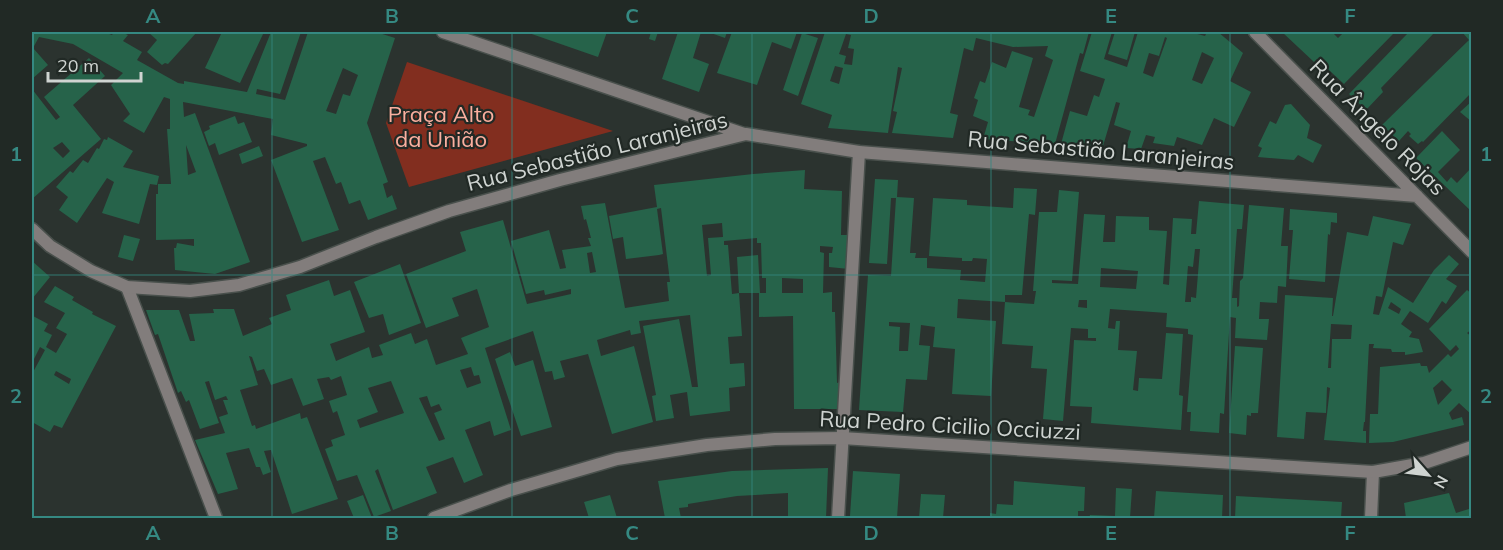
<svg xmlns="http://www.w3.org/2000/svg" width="1503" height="550" viewBox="0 0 1503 550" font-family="Mulish,sans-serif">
<rect width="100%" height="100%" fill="#2b332f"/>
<path fill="#822e1f" d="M407 62 613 131 409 187 386 123Z"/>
<path fill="#26634a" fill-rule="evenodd" d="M32 32H92L96 34 97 32H104L112 35 114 32H121L128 35 123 41 142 52 137 60 178 83 184 84V81L247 92 271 32H301L280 94 257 89 256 94 285 100 308 32H376L395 38 367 123 388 182 383 184 387 198 392 195 397 209 368 220 360 200 349 204 341 182 336 184 325 157 313 161 339 230 302 242 271 160 307 146V144L271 135 273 119 183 102 184 117 195 113 250 262 215 274 175 270 174 248H176L177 243 194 246V239L156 240V194H158V184H171L167 129H170V99L164 97 144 133 123 121 130 114 111 85 123 73 73 44 39 37 33 48 48 65 32 79ZM343 68 358 75 350 96 343 94 336 114 326 111ZM186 145 196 172 188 175Z
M148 32H197L168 64 165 63 162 65 147 52 157 40Z
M222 32H264L240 83 205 68Z
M526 32H607L598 57Z
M651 32H658L655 41 649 39Z
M678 32H701L693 58 709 64 699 92 662 79Z
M708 32H727L725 38Z
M732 32H797L791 49 772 42 757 85 717 73Z
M825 32H1089L1083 54 1080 53 1055 144 983 139 988 122 973 116 978 100 974 98 980 81 985 83 992 62 1006 68 1012 51 1033 58 1019 107 1030 110 1028 115 1034 117 1053 60 1045 56 1048 46 1013 47 976 38 973 51 964 48 950 113 958 115 953 138 892 133 897 112 893 111 902 68 898 67 888 133 828 128 832 115 801 104ZM846 34 851 35 848 48 854 49 852 65 844 64 846 56 839 54ZM835 66 843 68 839 84 830 81Z
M1092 32H1112L1104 59 1127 67 1138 32H1190L1205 36 1207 32H1218L1243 53 1230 81 1251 92 1234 127 1214 118 1202 145 1177 137 1174 146 1153 143 1155 137 1146 135 1141 149 1126 148 1131 131 1114 125 1120 103 1116 102 1103 146 1061 144 1070 111 1087 116 1094 95 1099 97 1105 79 1080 71ZM1165 37 1167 38 1153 77 1143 73 1149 53 1159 56ZM1202 52 1214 58 1202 84 1192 80Z
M1115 32H1135L1127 60 1108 54Z
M1282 32H1332L1338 38 1344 32H1390L1393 34 1344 84 1317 59 1314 62Z
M1406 32H1435L1381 88 1383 92 1366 110 1349 94 1408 33Z
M1462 32H1472V92L1423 142 1422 141 1418 144 1409 136 1411 134 1408 131 1399 141 1382 125 1469 40Z
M802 33 818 38 798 96 783 90Z
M89 58 105 76 73 105 101 139 32 199V89L56 120 60 117 44 97ZM62 142 70 151 63 158 53 148Z
M1472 101V122L1460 112Z
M1291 104 1310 125 1307 138 1322 145 1313 163 1298 155 1294 160 1258 157 1262 148 1258 146 1270 121 1276 124 1285 105Z
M235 116 238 124 244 122 252 142 219 155 215 143 209 146 204 132 210 129 209 126Z
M1442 131 1460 150 1438 172 1447 182 1451 177 1457 183 1472 167V212L1416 158Z
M108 137 133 151 123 167 159 176 157 185 150 184 139 224 102 213 114 182 107 178 77 223 59 210 68 197 56 187 70 171 73 173 83 160 88 163 97 148 99 149 104 139 107 140Z
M259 146 263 156 242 164 239 154Z
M805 170 804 189 842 191 841 235H851L849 269 829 267V253H832L833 247 820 246V252L824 253 823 293 832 292V312H835L837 383 840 382 839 409H794L793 316 759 317V293H739L737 257 758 255 760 293H766V278H762L761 243H757V238L724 241V245H728L732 294 739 293 742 336 728 337 730 364 744 363 745 381V386L729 388 730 411 690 416 687 392 670 395 674 418 656 421 652 396 656 395 643 326 679 319 692 387H698L690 315 639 321 641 333 631 335 630 330 597 340 601 356 634 346 653 422 612 434 588 354 560 361 565 377 554 380 552 371 545 372 533 331 485 348 511 430 494 436 490 421 465 430 483 475 464 483 453 457 426 467 437 493 393 510 378 469 375 471 391 511 374 517 357 475 337 481 325 449 333 446 331 440 345 435 337 411 333 413 329 401 347 395 341 376 331 380 329 377 317 379 324 399 303 406 292 378 271 385 264 369 257 371 252 357 249 356 258 385 240 390 252 426 255 425 256 429 300 413 301 419 307 417 338 499 292 514 271 450 264 451 271 472 263 475 260 467H256L249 448 226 453 238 489 218 494 195 440 225 433 219 417 228 414 223 400H228L226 396 215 400 209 381 205 382 219 423 200 429 189 400 186 402 181 391 178 393 158 334 155 335 146 310H179L190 341H195L189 314 214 313 213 309H234L243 336 272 324 269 318 291 310 286 295 329 280 334 296 350 290 365 332 330 344 336 361 369 347 372 358 383 355 379 345 411 333 415 344 427 339 436 365 468 354 461 338 489 327 477 289 452 298 459 316 426 328 406 274 466 251 460 232 503 220 527 304 571 294V289L545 295 544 290 526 294 511 241 549 230 560 269 566 268 562 250 591 246 588 238H591L586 219 584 220 581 206 605 203 625 308 669 301 667 282H670L661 208 657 209 663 254 659 255 626 259 623 237 613 239 609 216 657 207 654 185 753 174ZM722 223 723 237 708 238 711 275 707 276 702 225ZM592 252 596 272 590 273 587 253ZM782 278 803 279V293H782ZM471 367 474 376 479 375 481 383 467 388 460 370ZM391 381 404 413 360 428 357 420 378 412 368 388ZM427 396 431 407 439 404 442 410 434 413 445 439 439 441 419 398Z
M875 179 898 180 897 197 914 198 910 253H916L915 258H927V268L961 270 960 280 985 282 987 259 973 258 972 261H962V258L929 256 933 198 967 200V205L1013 208 1014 188 1037 189 1035 215 1029 214 1022 295H1005V302L1034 304 1036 291H1033L1039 212H1057L1059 190 1079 192 1072 281 1052 280V283L1078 284 1084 214 1105 215 1103 242H1115L1116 216 1149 217V230L1167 231 1163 284 1169 285 1173 218 1192 219 1191 234H1196L1199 201 1244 205 1242 229H1237L1232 298H1237V307L1239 306 1240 281 1243 278 1249 205 1284 208 1281 246H1288L1286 287 1278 286 1277 303 1260 302 1259 319H1269L1267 340 1235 338 1236 318 1230 317 1224 414 1220 413 1219 433 1190 431 1191 412H1187L1193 335 1188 334V329L1166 327 1167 313 1110 309 1108 328 1115 329 1116 321H1120L1118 350 1137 351 1133 390 1138 391 1139 378 1162 379 1166 333 1183 334 1179 395 1183 396 1181 430 1091 423 1092 407 1070 406 1074 340 1096 341V338H1088V329L1071 328 1063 421 1043 419 1047 369 1031 368 1033 346 1002 344 1005 302 958 299 957 318 996 321 991 396 952 394 955 349 933 347 935 327 921 325 919 345 930 346 927 380 906 379 903 412 859 410 868 275 891 276 896 198H891L887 264 869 263ZM1195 249H1200L1196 298 1191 297V302H1185L1188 266 1193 267ZM1101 268 1138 271 1136 289 1100 287ZM1079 300H1087V308L1078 307ZM889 322 910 323 908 351H899L900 327 889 326Z
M1290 209 1337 213V223L1331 222 1330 235 1328 234 1325 282 1289 279 1293 230H1289Z
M1373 216 1411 224 1403 245 1393 242 1382 297 1376 296 1373 314 1379 315 1388 287 1413 303 1434 270 1449 255 1459 264 1446 279 1457 286 1446 304 1442 301 1428 323 1410 311 1401 324 1412 332 1409 337 1419 339 1423 352 1405 355V352H1392L1391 349 1373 348 1374 344H1369L1365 422H1364L1363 431H1366V443L1324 440 1330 388 1327 387 1326 413 1306 412 1304 439 1277 437 1285 295 1333 298 1332 316H1333L1347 232 1368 236ZM1391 302 1401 309 1399 314 1388 308ZM1331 324 1352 325 1351 339H1332L1331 368H1328Z
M124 235 140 239 133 261 118 257Z
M32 261 50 277 32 299Z
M400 264 421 323 389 335 383 314 369 318 354 282Z
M55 286 74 297 72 300 93 312 92 314 116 326 62 428 54 425 50 432 32 422V374L45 350 40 347 32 363V318L33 316 48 324 44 331 52 335 46 347 56 353 67 334 56 328 65 313 44 302ZM56 371 71 379 69 384 54 375Z
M1467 290 1472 294V329L1467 333 1472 337V415L1459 403 1449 413 1452 420 1462 417 1464 425 1393 442 1369 443 1370 414H1378L1380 367 1420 363 1421 366H1427L1429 373 1448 354 1451 357 1459 349 1456 345 1450 351 1429 329ZM1442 380 1452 390 1438 405 1433 388Z
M1235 346 1263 348 1258 413H1251V416L1247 415 1246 435 1229 433Z
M510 352 515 366 533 360 552 427 521 436 495 359Z
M828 468 826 518H788V493L737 496 688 504V507L679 508 681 518H665L658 481 732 471Z
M853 471 900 474 897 518H862V517L850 516Z
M1014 481 1085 487 1084 511H1078V518H990V513L996 514 997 504 1013 505Z
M1116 488 1132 489 1130 518H1089L1090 515 1115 516Z
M1156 491 1223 495 1222 518H1154Z
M1449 493 1456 513 1472 508V518H1406L1404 503Z
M921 494 945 495 943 518H919Z
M363 495 372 518H354L347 501Z
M610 495 617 518H589L584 502Z
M1236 496 1342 502 1341 518H1235Z"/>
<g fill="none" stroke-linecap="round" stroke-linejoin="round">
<defs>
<path id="lane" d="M127 287 216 518
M838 518 859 152
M1371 518 1373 472"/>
<path id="street" d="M443 32 744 134
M1255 32 1472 252
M32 229 50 246 91 271 127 287 190 291 239 285 300 267 376 237 449 211 560 180 746 134 859 152 1417 196
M434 518 511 490 617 459 707 445 775 439 842 438 1373 472 1424 463 1472 447"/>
</defs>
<use href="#lane" stroke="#49504c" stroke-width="15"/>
<use href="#street" stroke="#49504c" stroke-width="15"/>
<use href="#lane" stroke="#827d7c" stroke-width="12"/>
<use href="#street" stroke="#827d7c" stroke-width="12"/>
</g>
<path fill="none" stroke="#358982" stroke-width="1.5" stroke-opacity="0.55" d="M272 32V518M512 32V518M752 32V518M991 32V518M1230 32V518M32 275H1472"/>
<g text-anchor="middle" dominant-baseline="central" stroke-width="4.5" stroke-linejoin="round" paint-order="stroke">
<g font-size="22" fill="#fbaf9f" stroke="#212925">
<text x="441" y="114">Praça Alto<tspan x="441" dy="25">da União</tspan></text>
</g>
<g font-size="22" fill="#cfd4d1" stroke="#212925">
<text transform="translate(1378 127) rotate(45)">Rua Ângelo Rojas</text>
<text transform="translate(1101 150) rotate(5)">Rua Sebastião Laranjeiras</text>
<text transform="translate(597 151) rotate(-14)">Rua Sebastião Laranjeiras</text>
<text transform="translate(950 425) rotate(3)">Rua Pedro Cicilio Occiuzzi</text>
</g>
</g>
<rect width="1503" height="550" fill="none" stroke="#212925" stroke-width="66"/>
<g transform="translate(1428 475) rotate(118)" stroke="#212925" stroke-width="4.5" paint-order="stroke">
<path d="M0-4.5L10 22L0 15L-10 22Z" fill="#cfd4d1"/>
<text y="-9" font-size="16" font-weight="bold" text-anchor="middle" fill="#cfd4d1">N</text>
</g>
<path d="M48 72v9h93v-9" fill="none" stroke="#cfd4d1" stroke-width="3"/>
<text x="57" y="72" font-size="18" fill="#cfd4d1" stroke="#212925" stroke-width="4.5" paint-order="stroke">20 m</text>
<rect x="33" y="33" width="1437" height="484" fill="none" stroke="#358982" stroke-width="2"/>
<g font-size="20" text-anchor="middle" font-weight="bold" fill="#358982">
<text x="153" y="23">A</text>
<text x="392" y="23">B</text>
<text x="632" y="23">C</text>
<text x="871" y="23">D</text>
<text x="1111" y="23">E</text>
<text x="1350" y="23">F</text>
<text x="16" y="161">1</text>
<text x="1486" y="161">1</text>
<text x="16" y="403">2</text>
<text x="1486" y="403">2</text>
<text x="153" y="540">A</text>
<text x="392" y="540">B</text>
<text x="632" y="540">C</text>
<text x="871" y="540">D</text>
<text x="1111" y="540">E</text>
<text x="1350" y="540">F</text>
</g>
</svg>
